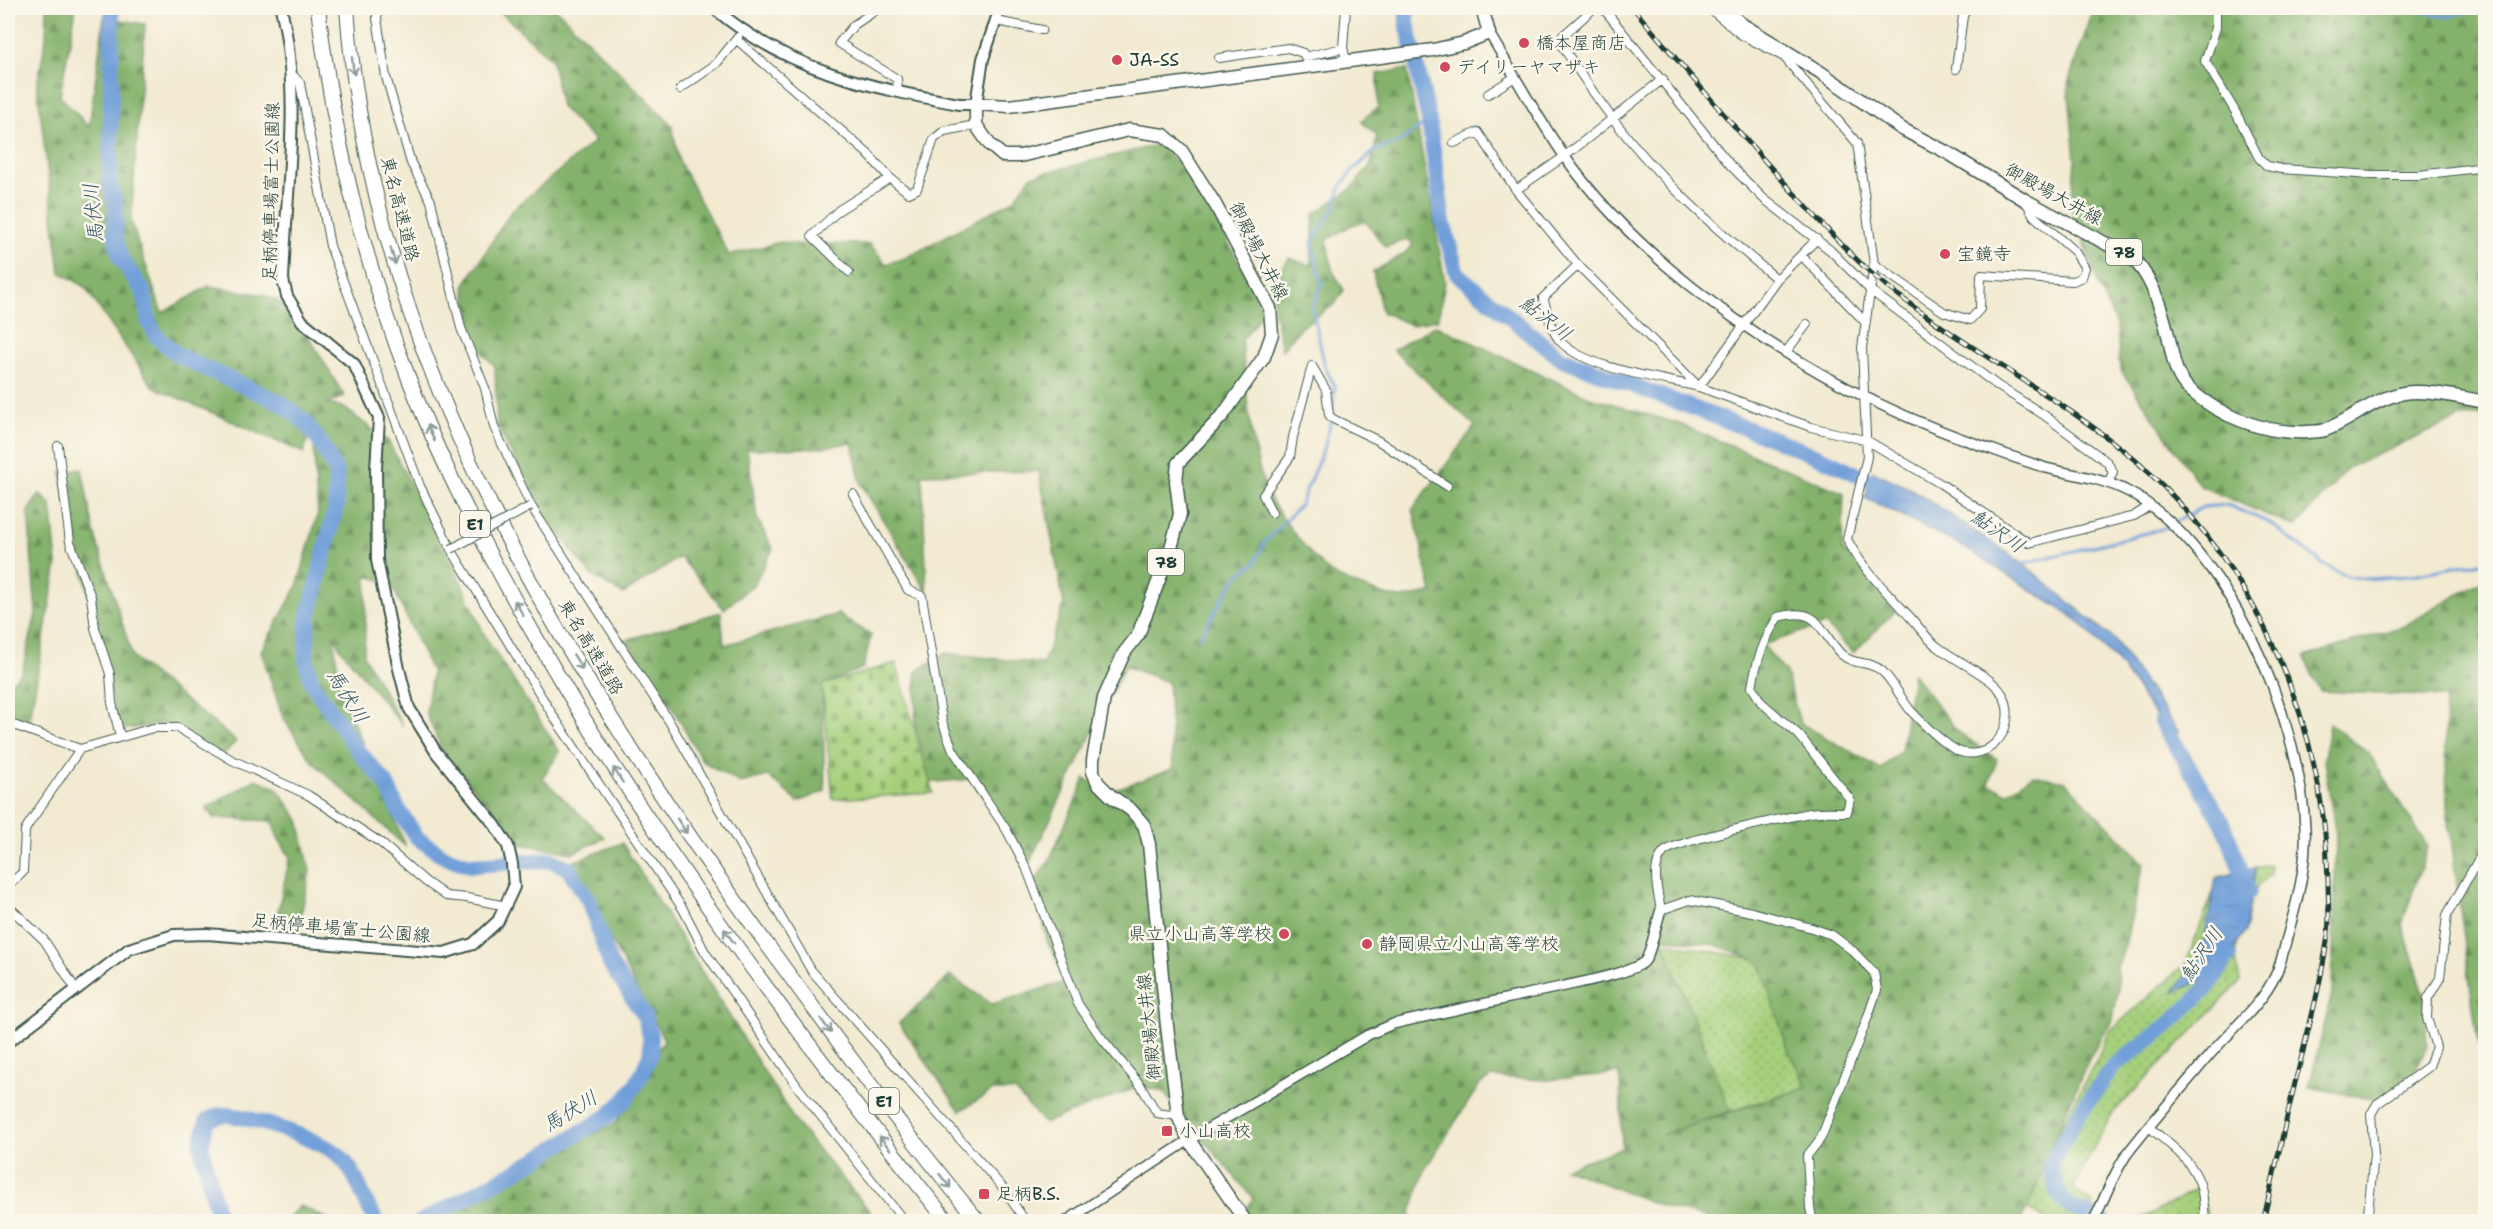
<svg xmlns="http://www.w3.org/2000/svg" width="2493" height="1229" viewBox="0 0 2493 1229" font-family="'Shantell Sans','Klee One',sans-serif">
<defs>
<pattern id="grass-dots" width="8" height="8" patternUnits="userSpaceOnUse" patternTransform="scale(1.5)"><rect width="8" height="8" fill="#a6d07c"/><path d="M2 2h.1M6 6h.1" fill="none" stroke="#87aa66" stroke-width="1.8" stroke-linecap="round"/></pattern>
<pattern id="forest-firs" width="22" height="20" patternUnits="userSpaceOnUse" patternTransform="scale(1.5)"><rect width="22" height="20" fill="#84b26c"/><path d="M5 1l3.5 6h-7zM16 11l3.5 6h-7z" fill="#6b925a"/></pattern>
<pattern id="cemetery-stones" width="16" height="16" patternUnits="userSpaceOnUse" patternTransform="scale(1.5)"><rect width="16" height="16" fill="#a6d07c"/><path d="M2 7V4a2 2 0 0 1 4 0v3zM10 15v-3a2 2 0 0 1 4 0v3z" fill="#87aa66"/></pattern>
<pattern id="water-ripples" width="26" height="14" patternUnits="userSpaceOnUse" patternTransform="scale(1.5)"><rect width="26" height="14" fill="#719fd9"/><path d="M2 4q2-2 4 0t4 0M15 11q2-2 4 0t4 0" fill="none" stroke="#5c83b1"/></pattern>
</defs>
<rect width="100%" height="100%" fill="#fbf7ec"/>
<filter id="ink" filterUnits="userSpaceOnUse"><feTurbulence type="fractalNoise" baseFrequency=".0167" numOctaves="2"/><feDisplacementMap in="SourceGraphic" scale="12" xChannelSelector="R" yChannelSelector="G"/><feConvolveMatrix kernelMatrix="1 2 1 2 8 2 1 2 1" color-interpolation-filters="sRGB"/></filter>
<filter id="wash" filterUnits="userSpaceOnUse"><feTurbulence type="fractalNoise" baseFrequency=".008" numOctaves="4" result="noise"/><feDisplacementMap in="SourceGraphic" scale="24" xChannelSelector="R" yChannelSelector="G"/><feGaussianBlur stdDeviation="1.35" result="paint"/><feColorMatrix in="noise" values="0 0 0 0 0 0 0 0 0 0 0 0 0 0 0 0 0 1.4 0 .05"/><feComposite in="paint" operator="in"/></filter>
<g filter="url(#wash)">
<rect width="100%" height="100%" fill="#f2ead1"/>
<path fill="url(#grass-dots)" stroke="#628658" stroke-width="1.5" d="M2270 865V874L2254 890 2235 953 2240 982 2112 1114 2073 1188 2093 1204 2084 1221H2048L2027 1209 2051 1145 2095 1064 2109 1032 2186 963 2219 877Z
M1652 940 1759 960 1807 1087 1730 1111Z
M2201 1186 2208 1221 2132 1222 2157 1211Z"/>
<path fill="url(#forest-firs)" stroke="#527850" stroke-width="1.5" fill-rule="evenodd" d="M47 8H76L60 96 89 127 104 17 145 24 131 222 162 313 209 286 265 295 293 309 344 396 327 404 343 407 388 441 453 564 487 640 560 752 542 778 605 838 572 853 521 844 442 750 426 713 432 673 391 583 367 576 364 656 403 726 340 648 333 635 341 692 406 847 312 761 283 718 261 651 297 587 318 513 315 474 313 412 304 453 153 387 84 286 60 272 37 85 46 38Z
M496 8H555L672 125 679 161 729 255 781 242 792 244H870L886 264 905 258 1014 200 1031 176 1161 144 1195 182 1265 310 1242 340C1245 383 1250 449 1266 489 1275 512 1309 554 1327 570 1337 579 1386 597 1400 598 1410 598 1422 594 1432 593L1413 509 1475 426 1393 350 1435 325 1587 396 1679 424 1844 493 1842 549 1900 606 1853 653 1825 624 1763 645 1786 673 1800 723 1881 769 1901 751 1913 674 1957 731 1997 759 1989 784 2007 793 2033 775 2065 781 2144 863 2125 945 2117 968 2118 991 2113 1019 2091 1055 2053 1141 2029 1206 2019 1221H1706V1217L1667 1208 1564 1168 1622 1148 1620 1073 1546 1080 1491 1077 1480 1084 1426 1167 1408 1221H1241L1253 1198 1162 1091 1141 1086 1044 1123 1015 1091H992L960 1111 899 1023 950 976 992 1004 1068 981 1047 941 1034 882 1048 863 1085 779 1110 791 1173 769 1168 682 1125 666 1029 863 971 779 913 784 915 760 916 672 944 653 1043 664 1064 604 1039 471 922 474 927 592 861 484 852 443 816 448 747 449 757 518 773 549 754 584 724 609 680 557 623 594 591 575 542 512 497 426 495 366 476 347 464 286 512 210 595 141 561 107 552 60ZM1662 938 1716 945 1759 961 1789 1052 1807 1087 1662 1135 1730 1111Z
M2094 8H2485V415L2460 418 2349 467 2295 527 2200 486 2120 369 2117 327 2096 279 2071 206 2075 160 2068 83Z
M1407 69 1445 282 1438 319 1411 325 1382 312 1373 272 1404 254 1413 245 1409 239 1385 247 1366 222 1351 225 1327 240 1332 270 1344 290 1335 304 1301 327 1282 350 1273 308 1274 283 1289 258 1311 266 1314 214 1351 189 1371 165 1377 136 1361 121 1378 107V74Z
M82 469 94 532 133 658 236 741 223 755 166 724 119 730 61 472Z
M40 494 51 504 57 564 28 728 8 716V686L22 672 36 614 28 511Z
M2485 579V1062L2477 1037 2447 808 2445 697 2320 691 2304 657 2404 626Z
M721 612 724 645 838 614 871 635 863 668 822 685 825 791 798 802 768 776 740 783 702 761 671 705 626 640Z
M2329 723 2368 753 2428 847 2402 924 2424 994 2427 1045 2413 1076 2377 1100 2309 1087 2332 994 2336 835 2324 760Z
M256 779 277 788 299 820 310 871 299 925 274 928 290 857 278 838 272 821 214 818 206 808Z
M622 843 796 1123 878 1221H411L616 1123 664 1040 570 863Z
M300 1206 332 1221H285Z"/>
<path fill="url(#cemetery-stones)" stroke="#628658" stroke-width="1.5" d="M896 663 933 793 833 799 822 685Z"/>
<path fill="url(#water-ripples)" stroke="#486e86" stroke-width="1.5" d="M1873 471 1911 489 2020 561 2115 640 2178 731 2173 740 2119 664 2077 620 1966 548 1865 498Z
M2256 868 2245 932 2216 974 2173 993 2201 957 2216 878Z"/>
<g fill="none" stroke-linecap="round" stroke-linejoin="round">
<path stroke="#719fd9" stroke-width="3" d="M2408 8 2444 17 2486 8
M1332 415 1335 387 1325 367 1312 308 1322 285 1312 243 1334 209 1340 188 1351 172 1375 151 1399 142 1429 121
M2021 564 2162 529 2203 507 2227 505 2268 522 2324 565 2347 576 2366 579 2407 576 2486 561
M1199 638 1231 585 1240 574 1255 563 1264 543 1300 505 1325 445 1331 421"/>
<path stroke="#719fd9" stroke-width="16" d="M112 8 110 184 116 207 115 236 120 257 144 293 149 323 158 338 179 356 283 404 306 423 323 447 336 471V506L308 620 306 660 312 683 327 706 359 752 386 783 398 809 417 838 445 857 470 865 551 860 568 868 589 901 610 964 644 1015 650 1036 651 1053 641 1076 626 1099 608 1116 520 1169 421 1222
M1406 8 1407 22 1429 121 1443 222 1457 274 1560 358 1772 438 1836 464 1888 490
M2161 721 2224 825 2249 892
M219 1222 201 1145 207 1121C214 1117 220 1114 228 1115 251 1117 320 1140 337 1154 358 1171 362 1201 377 1222
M2105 1222C2065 1204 2061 1210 2050 1165L2079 1114 2114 1066 2167 1026 2207 988 2229 956"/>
</g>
</g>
<g filter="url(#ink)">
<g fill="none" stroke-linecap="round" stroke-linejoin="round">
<defs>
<path id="minor" d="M378 8 377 18 386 77 411 163 431 201 461 328 485 388 494 427 531 506 669 721 811 970 1003 1188 1026 1222
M879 8 854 25 839 43 897 79 898 92
M1346 8 1343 48 1347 63
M1594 8 1558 40C1576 66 1593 94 1613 119 1659 180 1718 231 1777 279
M1603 8 1731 166 1764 199 1830 250 1870 290 1998 386 2044 415 2107 462 2113 472 2108 484
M1709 8 1740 34 1784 57 1857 143 1874 264 1862 348 1867 457 1847 539C1862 569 1887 592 1910 617 1919 627 1927 639 1938 647 1950 656 1963 663 1976 671 1986 678 1997 684 2003 695 2021 730 1982 772 1948 745 1935 735 1922 723 1911 711 1900 698 1894 682 1882 671 1870 660 1853 666 1841 654 1817 629 1821 606 1778 617 1764 639 1756 662 1752 687L1761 702 1799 735 1850 799 1847 812C1835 812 1822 811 1810 813 1789 817 1675 841 1664 852 1650 866 1658 893 1661 910L1690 900 1752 912 1812 928 1832 935 1853 951 1874 973 1877 990 1867 1019 1821 1138 1807 1156 1810 1208 1813 1222
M2216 8V28L2205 61 2235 111 2259 158 2267 166 2281 169 2372 175H2419L2486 167
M996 21 1042 30
M737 40 867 153 890 178
M1219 58 1288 48 1303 53 1305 57 1343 48
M1956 69 1963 16 1967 8
M290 72 300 83 330 246 420 486 451 549 554 717 683 909 705 952 797 1086 905 1222
M680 89 716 64 738 37
M1488 94 1515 77
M1454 143 1478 132 1516 190 1578 265 1699 387 1811 427 1868 441 1941 484 2029 543 2134 516 2149 506
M1516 190 1565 156 1663 79
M1801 255 1866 323
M1874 264 1944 312 1970 320 1980 309 1981 275 2073 281 2082 277 2085 268 2075 252 2034 216 2026 202
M1578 265 1543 298C1548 311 1550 330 1560 341 1585 369 1661 378 1699 387L1777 279 1817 239
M849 272 812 236 839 210 890 178 909 193 917 189 934 139 944 131 976 125
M1786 352 1807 324
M1312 366 1326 390 1329 415 1333 419 1377 440 1447 486
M58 446 70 542 91 597 95 628 110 674 112 703 120 736
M853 494 908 590 922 596 942 721 953 750 1006 829 1026 867 1078 1004 1100 1036 1141 1086 1157 1113 1178 1116
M1272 513 1263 495 1290 457 1293 437 1312 366
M8 723 80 749 153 728H178L232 760 308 795 381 843 426 882 446 896 467 898 506 906
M8 886 23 872 25 831 28 825 80 749
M8 906 44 940 75 988
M2150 1128C2169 1144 2192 1160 2200 1184 2204 1196 2204 1209 2205 1222
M2367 1222 2374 1155 2371 1114 2377 1104 2429 1066 2436 1047 2427 1018 2428 998 2440 978 2447 915 2486 846"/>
<path id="tertiary" d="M1489 33C1513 73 1536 115 1563 154 1610 222 1677 279 1745 326 1820 378 1904 420 1991 449 2009 456 2028 462 2046 468 2073 475 2102 478 2127 491 2227 543 2300 719 2305 827 2307 864 2298 898 2288 934 2284 947 2282 962 2276 974 2261 1007 2230 1030 2207 1058 2181 1090 2152 1121 2127 1154 2113 1174 2104 1200 2093 1222
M1065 1222 1189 1140 1368 1035 1393 1024C1450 1011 1508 998 1565 986 1583 982 1631 973 1644 962 1650 957 1657 920 1661 910"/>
<path id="secondary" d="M714 8C786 70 868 87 959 104H976L983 59 1000 8
M8 1042 129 949 174 935 207 934 444 953 473 944 498 921 514 887 512 864 508 846 495 825 436 752 409 708 399 669 377 560 376 469 379 418 354 364 302 321 287 296 283 280C286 190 302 96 281 8"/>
<path id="primary" d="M1722 8 1743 25 1820 72 1902 129 1948 153 2025 200 2131 257C2152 275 2163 313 2169 339 2173 357 2175 377 2189 389 2220 417 2266 434 2307 432 2313 431 2320 432 2325 430 2352 420 2374 398 2404 393 2426 389 2462 398 2486 402
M1246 1222 1189 1140 1178 1116 1167 1026 1149 844 1144 825 1131 810 1111 796 1098 783 1093 772V760L1104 698 1124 653 1138 635 1171 548 1180 514 1176 481 1178 463 1223 415 1264 357 1272 334 1270 308 1215 204 1181 150 1164 135 1129 130 1020 156H1003L990 145 976 125V104L1009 106 1433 50 1464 43 1489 33 1482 8"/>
<path id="motorway" d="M318 8C333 134 363 260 409 379 443 468 487 553 535 636 653 844 798 1035 948 1222
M347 8C371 360 567 672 771 950 838 1042 906 1134 979 1222"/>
</defs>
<use href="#minor" stroke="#3f574c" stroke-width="10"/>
<use href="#tertiary" stroke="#3f574c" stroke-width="12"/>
<use href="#secondary" stroke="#3f574c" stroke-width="14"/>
<use href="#primary" stroke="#3f574c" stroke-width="15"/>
<use href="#motorway" stroke="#3f574c" stroke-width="16"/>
<use href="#minor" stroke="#fff" stroke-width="8"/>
<use href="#tertiary" stroke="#fff" stroke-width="9"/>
<use href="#secondary" stroke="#fff" stroke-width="10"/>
<use href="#primary" stroke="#fff" stroke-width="12"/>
<use href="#motorway" stroke="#fff" stroke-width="14"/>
<defs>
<path id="rail" d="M1633 8C1685 69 1737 131 1791 190 1817 218 1842 247 1870 272 1952 343 2052 390 2135 460 2255 563 2325 724 2328 881 2328 898 2330 917 2328 934 2322 979 2310 1023 2299 1067 2286 1118 2275 1170 2263 1222"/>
</defs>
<use href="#rail" stroke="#1f3d34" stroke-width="5"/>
<use href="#rail" stroke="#fbf7ec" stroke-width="3" stroke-dasharray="9" stroke-linecap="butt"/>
<defs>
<path id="minor-bridge" d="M451 549 531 506"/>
</defs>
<use href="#minor-bridge" stroke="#3f574c" stroke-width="10" stroke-linecap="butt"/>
<use href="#minor-bridge" stroke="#fff" stroke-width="8"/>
</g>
<defs><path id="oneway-shaft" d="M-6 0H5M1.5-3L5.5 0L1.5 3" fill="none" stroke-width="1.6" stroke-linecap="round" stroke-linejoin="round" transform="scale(1.5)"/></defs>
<g stroke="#8f9e9a">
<use href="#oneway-shaft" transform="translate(353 66) rotate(83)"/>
<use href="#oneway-shaft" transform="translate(393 256) rotate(74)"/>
<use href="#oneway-shaft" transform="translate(431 433) rotate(-113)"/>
<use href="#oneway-shaft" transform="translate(519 608) rotate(-120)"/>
<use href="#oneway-shaft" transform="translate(578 662) rotate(58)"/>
<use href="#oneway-shaft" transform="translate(618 775) rotate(-122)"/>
<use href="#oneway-shaft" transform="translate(682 826) rotate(56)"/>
<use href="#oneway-shaft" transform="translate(729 936) rotate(-126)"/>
<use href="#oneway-shaft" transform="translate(826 1026) rotate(54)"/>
<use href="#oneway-shaft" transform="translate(885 1143) rotate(-129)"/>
<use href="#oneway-shaft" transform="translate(945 1181) rotate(51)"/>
</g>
</g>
<g fill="#d1495b" stroke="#fbf7ec" stroke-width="2">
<circle cx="1524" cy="43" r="6"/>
<circle cx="1117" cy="60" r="6"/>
<circle cx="1445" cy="67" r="6"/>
<circle cx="1945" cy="254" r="6"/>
<circle cx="1284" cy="934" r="6"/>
<circle cx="1367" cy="944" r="6"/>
<rect x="1161" y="1125" width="12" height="12" rx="3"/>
<rect x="978" y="1188" width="12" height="12" rx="3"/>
</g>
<g text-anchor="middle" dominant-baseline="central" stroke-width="5" stroke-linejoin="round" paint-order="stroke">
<g fill="#fbf7ec" stroke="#61756b" stroke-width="1.5">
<rect x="2106" y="239" width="36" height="26" rx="4.5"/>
<rect x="460" y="511" width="30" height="26" rx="4.5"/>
<rect x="1148" y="549" width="36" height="26" rx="4.5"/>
<rect x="869" y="1088" width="30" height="26" rx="4.5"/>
</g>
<g font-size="16" font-weight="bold" fill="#1f3d34">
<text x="2124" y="252">78</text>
<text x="475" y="524">E1</text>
<text x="1166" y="562">78</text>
<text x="884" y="1101">E1</text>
</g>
<g font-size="18" fill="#1f3d34" stroke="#fbf7ec" text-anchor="start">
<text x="1536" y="43">橋本屋商店</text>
<text x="1129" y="60">JA-SS</text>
<text x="1457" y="67">デイリーヤマザキ</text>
<text x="1957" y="254">宝鏡寺</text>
<text x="1272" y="934" text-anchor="end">県立小山高等学校</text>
<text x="1379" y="944">静岡県立小山高等学校</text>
<text x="1179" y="1131">小山高校</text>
<text x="996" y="1194">足柄B.S.</text>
</g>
<g font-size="18" fill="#1f3d34" stroke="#fbf7ec">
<text transform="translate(271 192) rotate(-89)">足柄停車場富士公園線</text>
<text transform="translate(2054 194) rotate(29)">御殿場大井線</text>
<text transform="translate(400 209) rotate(76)">東名高速道路</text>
<text transform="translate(1259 251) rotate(63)">御殿場大井線</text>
<text transform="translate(591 647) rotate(59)">東名高速道路</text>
<text transform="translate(341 928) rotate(5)">足柄停車場富士公園線</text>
<text transform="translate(1149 1027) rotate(-96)">御殿場大井線</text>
</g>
<g font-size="20" font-style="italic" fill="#385a66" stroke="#fbf7ec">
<text transform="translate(93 213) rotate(-96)">馬伏川</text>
<text transform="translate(1546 318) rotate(38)">鮎沢川</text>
<text transform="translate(1998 531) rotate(35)">鮎沢川</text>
<text transform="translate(348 696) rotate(58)">馬伏川</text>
<text transform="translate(2201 954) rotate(-56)">鮎沢川</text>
<text transform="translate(570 1111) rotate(-32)">馬伏川</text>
</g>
</g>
<rect width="2493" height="1229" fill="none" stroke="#fbf7ec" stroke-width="30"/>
</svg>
